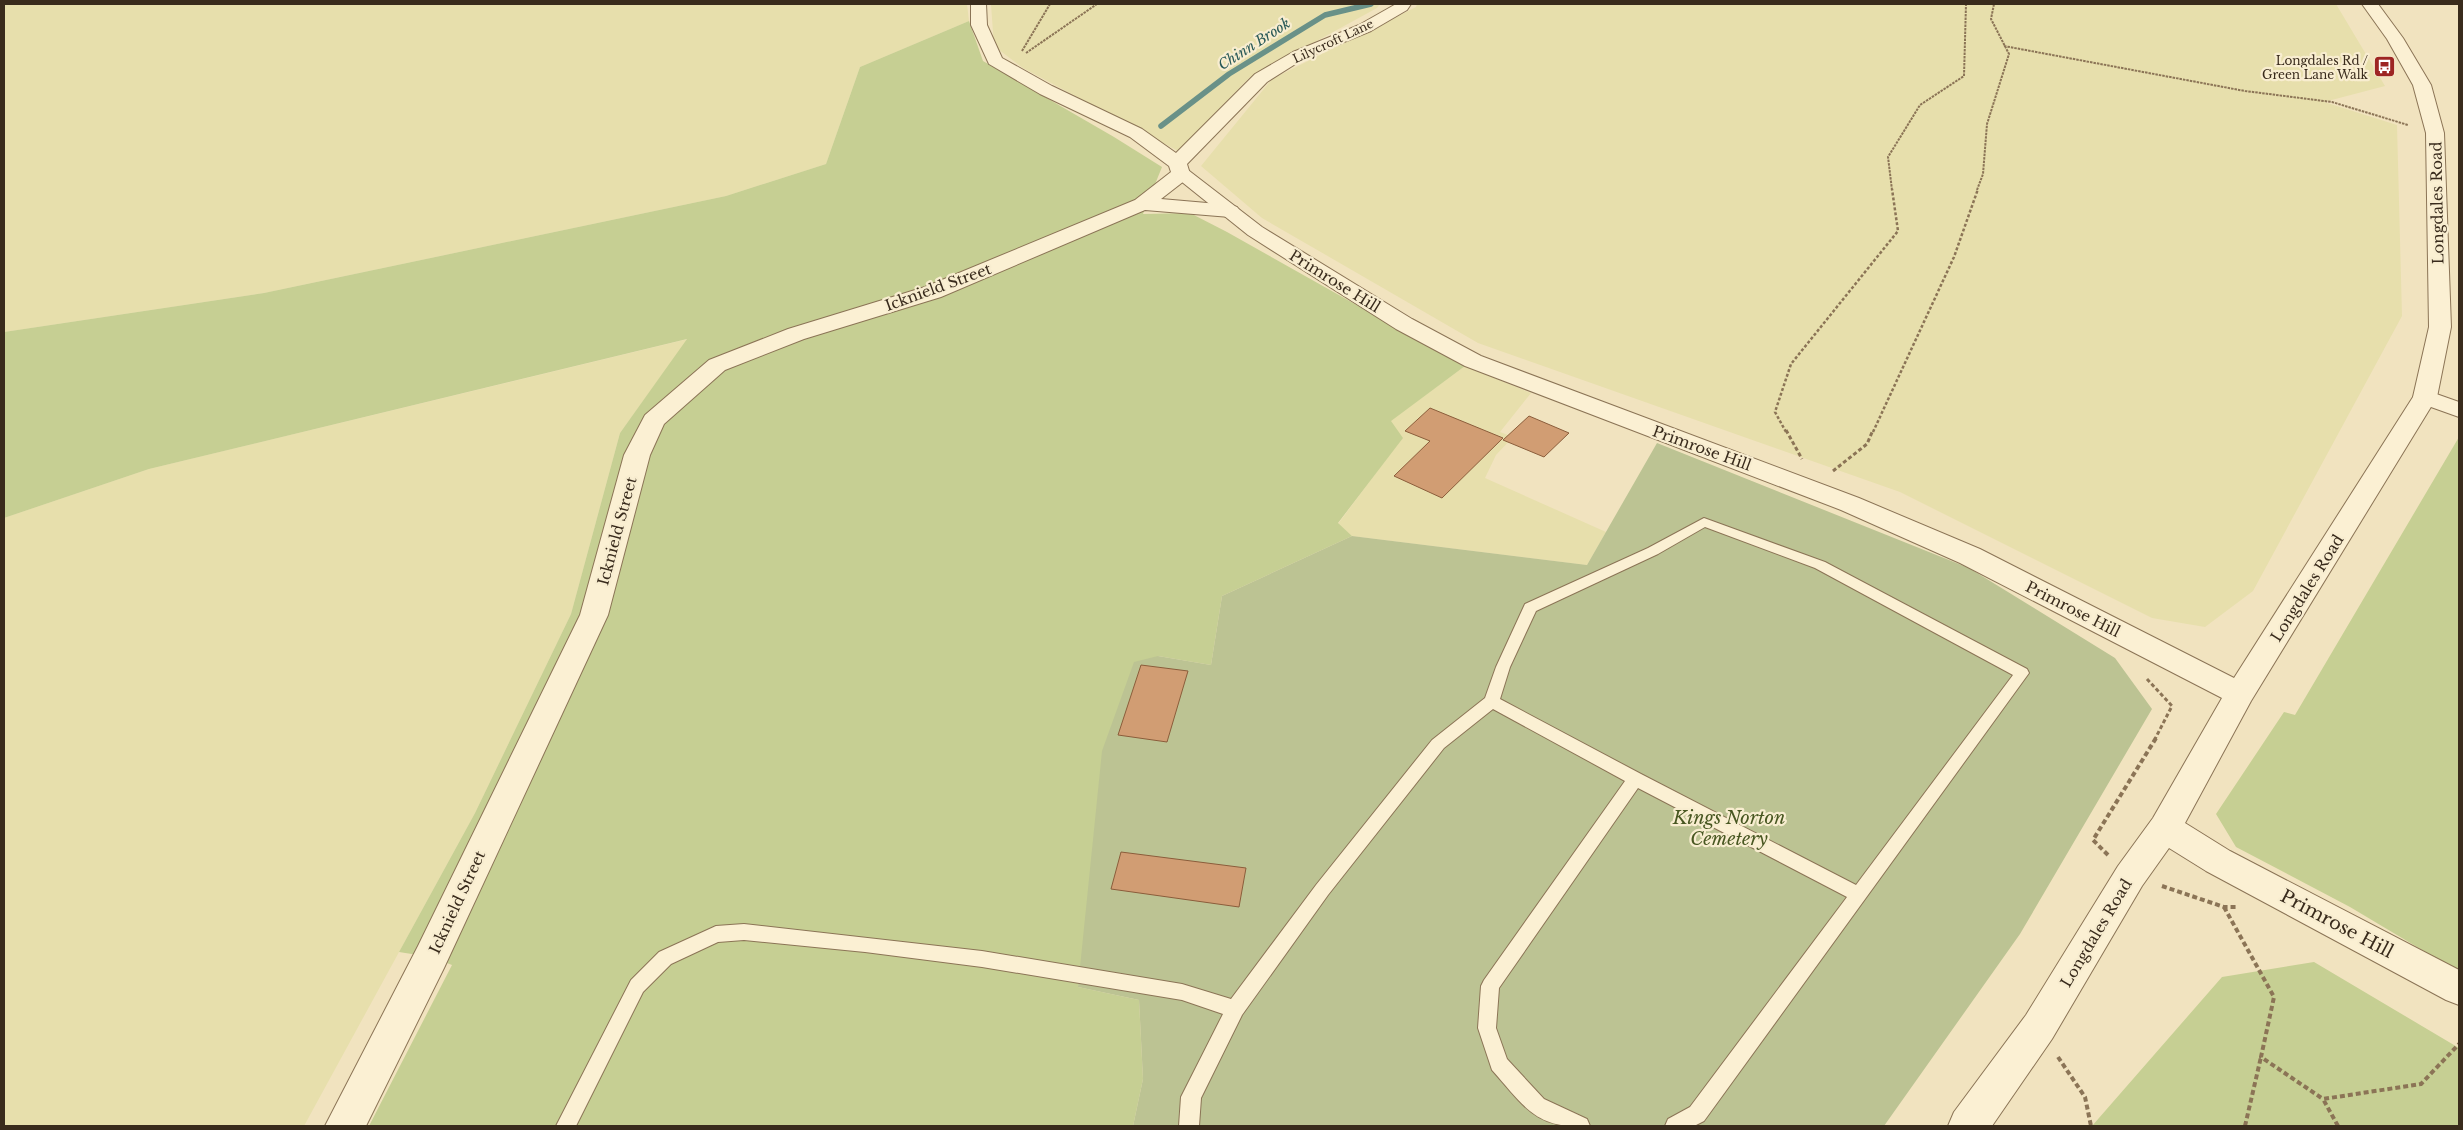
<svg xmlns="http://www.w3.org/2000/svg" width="2463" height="1130" viewBox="0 0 2463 1130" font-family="'Libre Baskerville',serif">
<rect width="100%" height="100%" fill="#f1e3bf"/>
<path fill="#e7dfac" d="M4 4H967L969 21 860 67 826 164 726 196 264 293 4 332Z
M991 4H1380L1377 8 1249 78 1178 151 1023 68 994 46Z
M1417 4H2336L2385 86 2324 102 2397 125 2402 316 2253 591 2205 627 2152 618 1900 492 1478 343 1262 218 1201 166 1272 79 1416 7Z
M688 339 620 433 571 614 475 813 304 1126H4V518L149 469Z
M1465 366 1531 393 1500 432 1513 437 1496 455 1485 478 1606 532 1587 565 1352 536 1338 524 1402 438 1390 421Z"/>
<path fill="#c6cf93" d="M969 21 983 61 1114 137 1162 167 1143 214 1190 213 1227 232 1465 366 1391 421 1403 438 1338 523 1352 536 1222 596 1211 665 1158 656 1078 987 1139 1000 1143 1079 1133 1126H369L452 965 431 957 399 952 475 813 571 614 620 433 687 339 149 469 4 518V332L264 293 726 196 826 164 860 67Z
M2459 437V972L2350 907 2236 847 2216 814 2284 712 2295 715Z
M2314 962 2459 1048V1126H2092L2222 977Z"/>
<path fill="#bcc393" d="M1657 443 1969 568 2115 658 2152 709 2020 934 1884 1126H1133L1143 1079 1139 1000 1078 987 1102 751 1134 662 1158 656 1211 665 1222 596 1352 536 1587 565Z"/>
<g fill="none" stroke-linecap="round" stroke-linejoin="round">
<path stroke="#699188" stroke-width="5.5" d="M1161 126 1229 74 1325 15 1371 4"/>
</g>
<path fill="#d19d73" stroke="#8b5d3b" d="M1430 408 1503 438 1442 498 1394 476 1430 441 1405 431Z
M1529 416 1569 433 1544 457 1503 440Z
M1141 665 1188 671 1167 742 1118 735Z
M1121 852 1246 868 1239 907 1111 889Z"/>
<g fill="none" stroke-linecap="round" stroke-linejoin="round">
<defs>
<path id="service" d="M1704 518 1825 562 2027 669 2029 673 1704 1121 1694 1126H1665L1668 1119 1690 1107 1847 897 1638 788 1499 988 1496 1028 1507 1059 1544 1099 1587 1119 1590 1126C1536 1130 1525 1107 1492 1070L1478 1028 1481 986 1484 980 1625 781 1493 709 1444 748 1328 895 1242 1015 1201 1098 1199 1126H1179L1181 1097 1223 1014 1182 1000 982 967 865 952 744 940 718 942 671 964 643 992 576 1126H556L631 980 659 952 716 926 744 924 982 951 1182 984 1231 999 1316 885 1432 740 1485 698 1496 667 1525 604 1648 548ZM1705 527 1815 568 2013 675 1856 885 1641 774 1500 699 1510 667 1536 611 1658 554Z"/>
<path id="minor" d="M971 4H986L987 25 1002 58 1052 86 1142 129 1176 153 1255 74 1293 52 1359 25 1396 4H1411L1407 10 1371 31 1305 58 1267 82 1187 164 1190 174 1188 178 1161 199 1230 205 1237 207 1240 211 1237 215 1230 217 1145 210 941 297 804 339 725 370 664 424 650 455 608 615 444 968 366 1126H325L418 946 580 615 624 455 645 415 709 360 788 329 925 287 1135 200 1171 172 1169 166 1130 137 1040 94 989 64 971 25Z
M2425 390 2459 402V417L2417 402 2413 397 2417 392Z"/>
<path id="tertiary" d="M2362 4H2378L2403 38 2431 85 2444 133 2451 327 2437 397 2251 701 2185 823 2230 851 2459 970V1005L2446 1000 2206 871 2169 848 2142 886 2052 1039 1992 1126H1948L1954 1112 2026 1015 2118 866 2153 818 2222 698 1960 563 1841 510 1465 366 1396 329 1248 235 1172 174 1174 170H1188L1262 227 1412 319 1481 356 1859 498 1980 549 2234 678 2413 397 2429 327 2426 133 2413 85 2387 39Z"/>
</defs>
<use href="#service" stroke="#8b7456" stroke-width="2"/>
<use href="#minor" stroke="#8b7456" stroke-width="2"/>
<use href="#tertiary" stroke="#8b7456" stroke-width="2"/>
<path stroke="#8b7456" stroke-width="2" stroke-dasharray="2.5 1" stroke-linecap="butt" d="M2004 46 2245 91 2332 102 2408 125
M1022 51 1050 4
M1026 53 1097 4
M1892 190 1888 157 1920 105 1964 76 1966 4
M1977 190 1983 174 1987 124 2009 54 1991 19 1994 4"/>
<path stroke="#8b7456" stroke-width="2.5" stroke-dasharray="3 2" stroke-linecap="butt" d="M1786 432 1775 412 1791 364 1898 231 1892 189
M1873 432 1954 257 1978 189"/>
<path stroke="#8b7456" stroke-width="3" stroke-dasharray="4 2.5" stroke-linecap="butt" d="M1786 430 1802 459
M1833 471 1867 444 1873 430
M2147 679 2172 706 2155 739"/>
<path stroke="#8b7456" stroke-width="4" stroke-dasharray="5 3" stroke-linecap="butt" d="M2108 855 2093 840 2156 738
M2162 886 2224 907H2237
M2224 907 2274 997 2261 1057 2323 1099
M2058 1057 2085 1097 2091 1126
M2245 1126 2261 1057
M2338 1126 2323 1099 2421 1084 2459 1044"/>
<use href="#service" fill="#fbf0d3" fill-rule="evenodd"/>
<use href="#minor" fill="#fbf0d3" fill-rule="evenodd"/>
<use href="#tertiary" fill="#fbf0d3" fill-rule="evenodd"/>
</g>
<defs>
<symbol id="bus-square" viewBox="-11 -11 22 22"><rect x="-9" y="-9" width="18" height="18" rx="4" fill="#9d2523" stroke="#f8edd0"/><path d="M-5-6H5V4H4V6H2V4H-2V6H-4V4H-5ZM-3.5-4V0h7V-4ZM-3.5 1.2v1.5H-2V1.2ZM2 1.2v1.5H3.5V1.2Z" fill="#fff"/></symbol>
</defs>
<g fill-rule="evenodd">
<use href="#bus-square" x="2372" y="54" width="25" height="25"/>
</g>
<g text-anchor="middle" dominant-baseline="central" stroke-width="4.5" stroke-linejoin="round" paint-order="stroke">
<g font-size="12" fill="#392b1c" stroke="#f8edd0">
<text transform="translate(1333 41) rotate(-25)">Lilycroft Lane</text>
</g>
<g font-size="12" fill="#392b1c" stroke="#f8edd0" text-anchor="end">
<text x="2368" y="60">Longdales Rd /<tspan x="2368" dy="14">Green Lane Walk</tspan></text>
</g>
<g font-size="14" font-style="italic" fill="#2a5a58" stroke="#f8edd0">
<text transform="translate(1254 44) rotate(-33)">Chinn Brook</text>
</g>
<g font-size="15" fill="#392b1c" stroke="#f8edd0">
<text transform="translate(2437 203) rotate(-91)">Longdales Road</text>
<text transform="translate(1335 281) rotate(32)">Primrose Hill</text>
<text transform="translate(938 287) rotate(-20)">Icknield Street</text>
<text transform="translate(1702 448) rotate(20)">Primrose Hill</text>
<text transform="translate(617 531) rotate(-75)">Icknield Street</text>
<text transform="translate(2307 588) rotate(-58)">Longdales Road</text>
<text transform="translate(2073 609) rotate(27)">Primrose Hill</text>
<text transform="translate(457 902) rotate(-65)">Icknield Street</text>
<text transform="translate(2096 933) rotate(-59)">Longdales Road</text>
</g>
<g font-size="18" font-style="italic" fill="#485721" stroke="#f8edd0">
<text x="1729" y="818">Kings Norton<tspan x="1729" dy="21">Cemetery</tspan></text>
</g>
<g font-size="18" fill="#392b1c" stroke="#f8edd0">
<text transform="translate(2337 924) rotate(28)">Primrose Hill</text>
</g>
</g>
<rect width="2463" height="1130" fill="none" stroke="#392b1c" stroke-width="10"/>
</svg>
